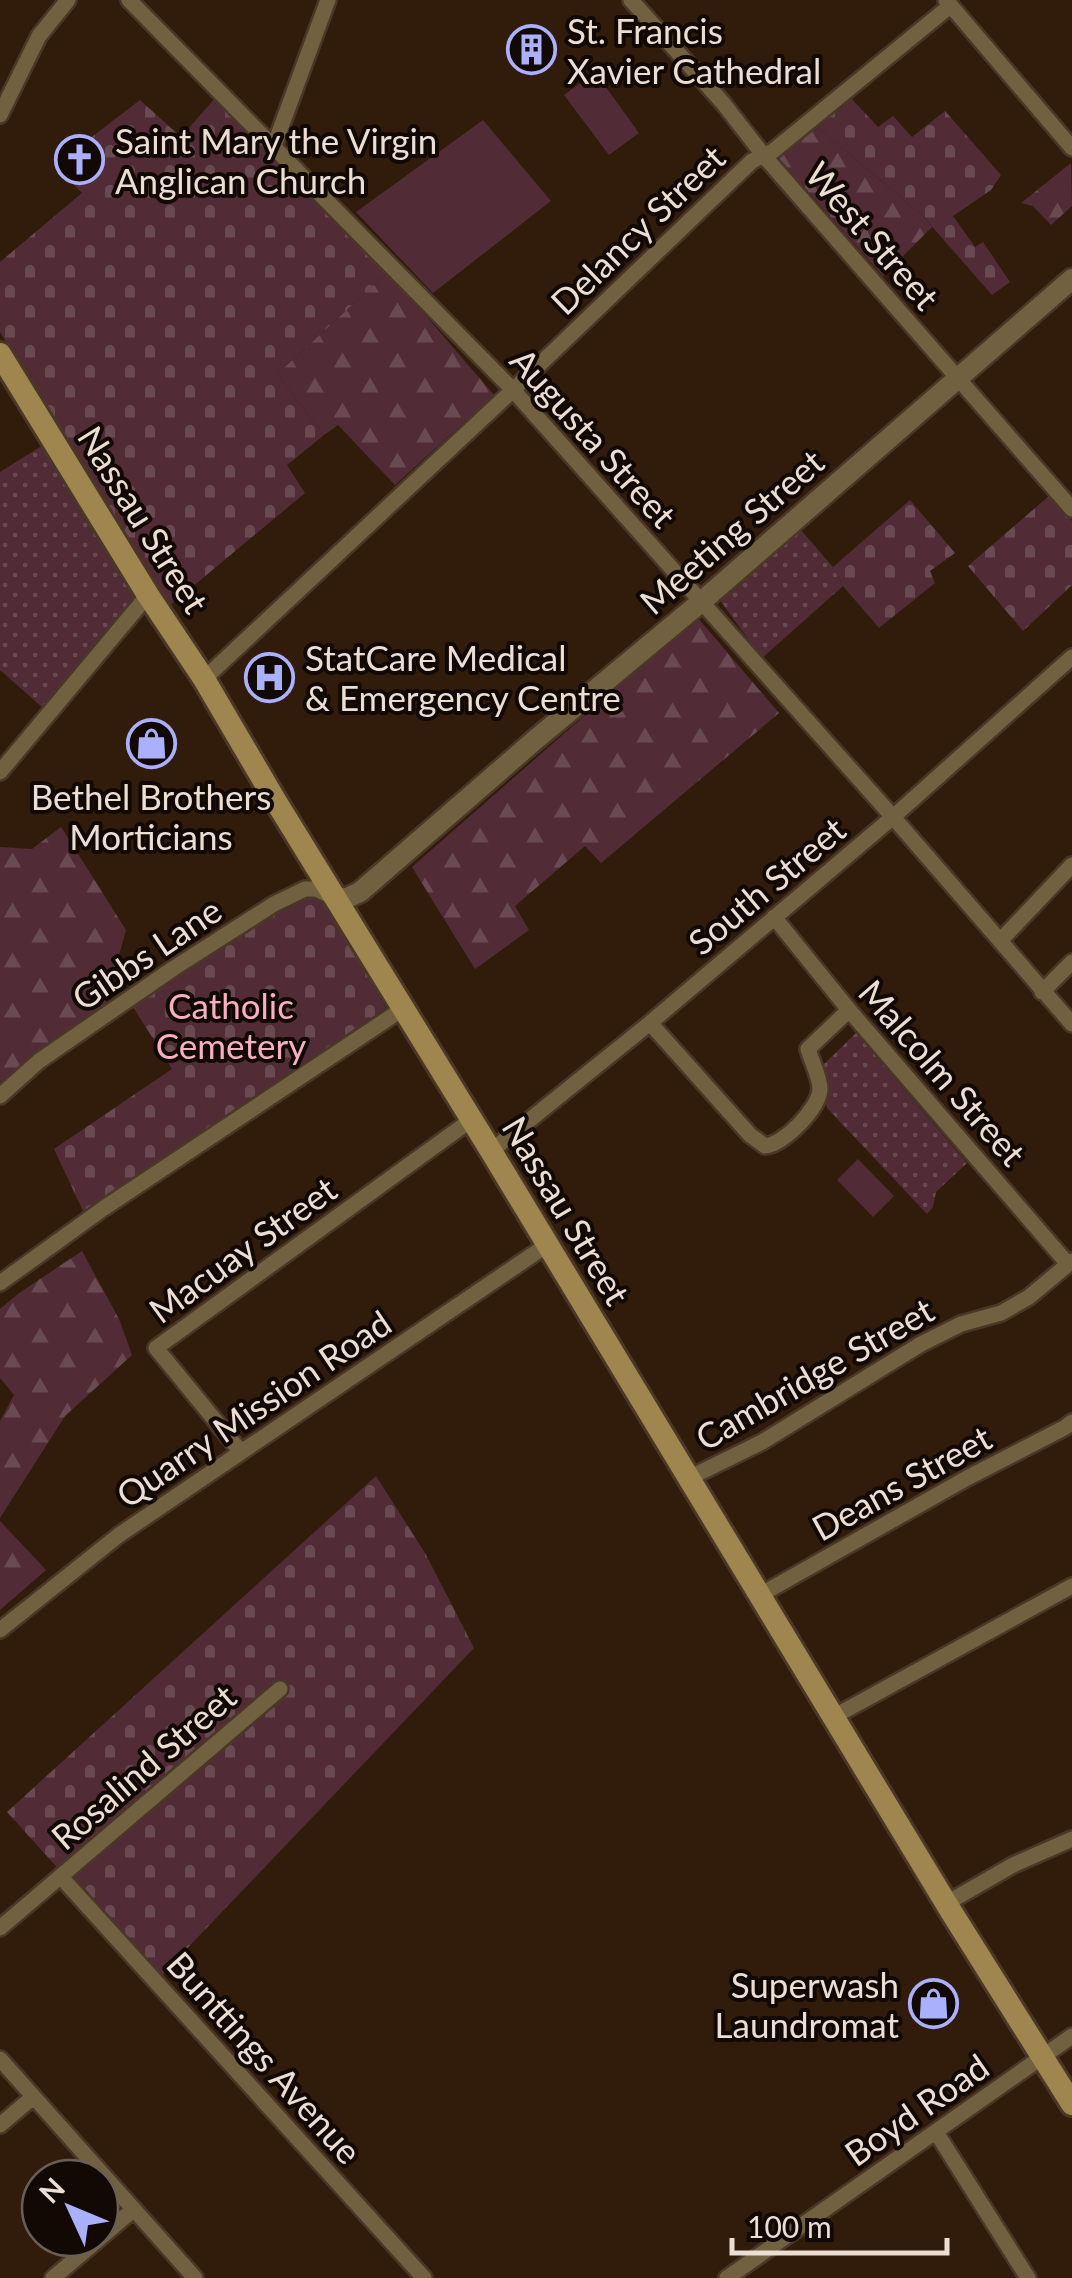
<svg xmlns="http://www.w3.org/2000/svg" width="1072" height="2278" viewBox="0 0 1072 2278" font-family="Lato,sans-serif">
<defs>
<pattern id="grass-dots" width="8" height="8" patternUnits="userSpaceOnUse" patternTransform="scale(2.5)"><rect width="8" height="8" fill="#512c36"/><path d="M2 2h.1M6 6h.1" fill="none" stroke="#6a4a52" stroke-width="1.8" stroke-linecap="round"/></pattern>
<pattern id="forest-firs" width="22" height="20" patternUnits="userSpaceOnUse" patternTransform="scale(2.5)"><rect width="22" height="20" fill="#512c36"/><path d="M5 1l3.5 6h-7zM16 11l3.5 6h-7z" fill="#6a4a52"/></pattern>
<pattern id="cemetery-stones" width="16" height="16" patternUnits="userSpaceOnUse" patternTransform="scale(2.5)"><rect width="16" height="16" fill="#512c36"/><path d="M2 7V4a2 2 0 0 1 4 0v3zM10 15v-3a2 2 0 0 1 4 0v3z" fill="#6a4a52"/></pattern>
</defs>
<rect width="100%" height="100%" fill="#311c0b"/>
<path fill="url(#grass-dots)" d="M45 444 137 596 43 708 0 670V472Z
M799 528 833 567 843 586 762 658 719 599Z
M856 1033 967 1163 936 1192 933 1207 927 1214 827 1108 822 1066Z"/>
<path fill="url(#forest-firs)" d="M812 123 922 215 932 227 883 276 775 154Z
M1071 163 1072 206 1051 225 1033 206 1021 203Z
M388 272 494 395 395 485 338 425 324 435 277 374Z
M697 617 779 713 601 863 585 846 515 906 529 930 475 969 412 867Z
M61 827 126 930 105 1006 0 1082V847L32 849Z
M82 1251 119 1319 132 1355 65 1416 0 1518V1421L14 1395 0 1378V1309L19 1293Z
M0 1521 46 1570 0 1610Z"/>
<path fill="url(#cemetery-stones)" d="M848 95 878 127 893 116 912 137 945 111 1001 175 991 190 953 216 975 247 983 242 1010 282 992 295 922 215 812 123Z
M217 96 388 272 277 374 324 435 287 465 305 493 168 607 0 332V262L82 193 55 165 140 100 181 137Z
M1049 496 1072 521V585L1023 631 968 566Z
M910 500 955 553 930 571 935 583 879 628 843 586 833 567Z
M308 894 323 898 353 946 386 1008 83 1211 54 1149 172 1069 132 1005Z
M376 1476 425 1553 474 1648 158 1979 7 1812Z"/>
<path fill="#512c36" d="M595 72 639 133 609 155 564 95Z
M483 120 551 201 433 293 356 212Z
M858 1159 894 1196 873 1217 837 1180Z"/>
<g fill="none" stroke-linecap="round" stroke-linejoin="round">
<defs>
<path id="minor" d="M129 0 513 390 893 817 1072 1024
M631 0 723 103 764 156 1072 509
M946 0 1072 148
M0 115 39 36 68 0
M274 146 328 0
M204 679 513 390 752 161 773 151 950 6
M0 772 148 595
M774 917 849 1010 1068 1264
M1000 941 1072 865
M1042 992 1072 962
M650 1023 750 1135 765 1146C783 1145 819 1109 820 1089 820 1077 811 1060 808 1049L849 1010
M0 1096 39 1061 174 968 274 904 305 889H316L335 898
M491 1151 650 1023 893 817 1072 657
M0 1283 104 1208 404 1008
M241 1452 156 1348 471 1120
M689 1478 762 1442 921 1344 961 1324 1001 1313 1029 1297 1072 1261
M760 1595 967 1478 1064 1428 1072 1422
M0 1630 119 1535 547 1245
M835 1716 1072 1586
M61 1877 424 2278
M947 1903 1013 1865 1072 1839
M0 1928 280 1689
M0 2059 195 2278
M0 2125 33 2097
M936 2132 1028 2278
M53 2278 134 2209
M727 2278 1072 2036"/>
<path id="tertiary" d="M336 898H347L360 892 535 740 701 602 1072 279"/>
<path id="secondary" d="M0 354 148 595 204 679 275 800 491 1151 952 1913 1072 2104"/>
</defs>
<use href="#minor" stroke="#4b3727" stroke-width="20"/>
<use href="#tertiary" stroke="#4b3727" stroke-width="25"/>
<use href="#secondary" stroke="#4b3727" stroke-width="28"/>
<use href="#minor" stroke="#716140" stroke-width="15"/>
<use href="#tertiary" stroke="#716140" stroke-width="20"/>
<use href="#secondary" stroke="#9f854e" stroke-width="22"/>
</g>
<defs>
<symbol id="building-ring" viewBox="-11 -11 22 22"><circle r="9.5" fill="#120904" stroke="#aab0fb" stroke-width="1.5"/><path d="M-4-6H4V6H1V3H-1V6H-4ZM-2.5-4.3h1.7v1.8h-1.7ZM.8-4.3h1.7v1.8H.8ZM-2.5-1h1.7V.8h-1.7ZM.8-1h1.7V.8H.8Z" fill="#aab0fb"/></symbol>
<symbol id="church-ring" viewBox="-11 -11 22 22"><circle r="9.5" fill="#120904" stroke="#aab0fb" stroke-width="1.5"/><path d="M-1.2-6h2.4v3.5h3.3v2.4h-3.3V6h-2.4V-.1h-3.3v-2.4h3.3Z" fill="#aab0fb"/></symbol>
<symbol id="hospital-ring" viewBox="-11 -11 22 22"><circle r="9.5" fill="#120904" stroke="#aab0fb" stroke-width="1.5"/><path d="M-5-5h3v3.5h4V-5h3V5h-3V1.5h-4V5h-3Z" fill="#aab0fb"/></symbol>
<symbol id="shop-ring" viewBox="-11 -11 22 22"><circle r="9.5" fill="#120904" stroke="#aab0fb" stroke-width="1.5"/><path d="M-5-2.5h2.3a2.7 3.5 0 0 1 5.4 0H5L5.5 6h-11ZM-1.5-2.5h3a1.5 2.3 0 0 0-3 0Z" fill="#aab0fb"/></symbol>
</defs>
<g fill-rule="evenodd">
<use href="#building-ring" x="504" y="22" width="55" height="55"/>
<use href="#church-ring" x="52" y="132" width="55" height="55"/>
<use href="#hospital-ring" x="242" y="650" width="55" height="55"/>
<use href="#shop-ring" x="124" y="716" width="55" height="55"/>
<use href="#shop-ring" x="906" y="1976" width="55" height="55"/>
</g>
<g text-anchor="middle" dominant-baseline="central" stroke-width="8" stroke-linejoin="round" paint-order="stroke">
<g font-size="35" fill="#edded4" stroke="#120904" text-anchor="start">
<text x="567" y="30">St. Francis<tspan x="567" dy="40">Xavier Cathedral</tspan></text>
<text x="115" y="140">Saint Mary the Virgin<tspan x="115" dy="40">Anglican Church</tspan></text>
<text x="305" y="657">StatCare Medical<tspan x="305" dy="40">&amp; Emergency Centre</tspan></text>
<text x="151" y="796" text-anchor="middle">Bethel Brothers<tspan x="151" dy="40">Morticians</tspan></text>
<text x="899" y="1984" text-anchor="end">Superwash<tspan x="899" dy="40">Laundromat</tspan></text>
</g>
<g font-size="35" fill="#edded4" stroke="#120904">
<text transform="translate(637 229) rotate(-44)">Delancy Street</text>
<text transform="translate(873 235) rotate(49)">West Street</text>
<text transform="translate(594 437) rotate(48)">Augusta Street</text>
<text transform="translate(144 519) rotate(58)">Nassau Street</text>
<text transform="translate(731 531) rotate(-41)">Meeting Street</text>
<text transform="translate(766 885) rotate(-40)">South Street</text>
<text transform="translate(146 953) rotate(-34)">Gibbs Lane</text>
<text transform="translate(943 1072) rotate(49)">Malcolm Street</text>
<text transform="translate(567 1210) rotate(59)">Nassau Street</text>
<text transform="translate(242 1249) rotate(-36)">Macuay Street</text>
<text transform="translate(814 1373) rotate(-30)">Cambridge Street</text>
<text transform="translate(253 1408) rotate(-34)">Quarry Mission Road</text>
<text transform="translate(901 1482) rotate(-29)">Deans Street</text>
<text transform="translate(143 1766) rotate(-41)">Rosalind Street</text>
<text transform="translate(265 2057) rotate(48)">Bunttings Avenue</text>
<text transform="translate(916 2109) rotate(-35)">Boyd Road</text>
</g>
<g font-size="35" fill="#f7afc1" stroke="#120904">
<text x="231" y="1005">Catholic<tspan x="231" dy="40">Cemetery</tspan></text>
</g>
</g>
<g transform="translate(70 2208) rotate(314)"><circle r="48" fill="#120904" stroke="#6a5e57" stroke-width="2.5"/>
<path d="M0-8L18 38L0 25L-18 38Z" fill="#aab0fb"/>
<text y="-15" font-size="28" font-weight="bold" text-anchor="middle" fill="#edded4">N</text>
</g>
<path d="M732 2238v15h215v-15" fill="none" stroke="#edded4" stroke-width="5"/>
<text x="747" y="2238" font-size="30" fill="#edded4" stroke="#120904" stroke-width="8" paint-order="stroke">100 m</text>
</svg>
